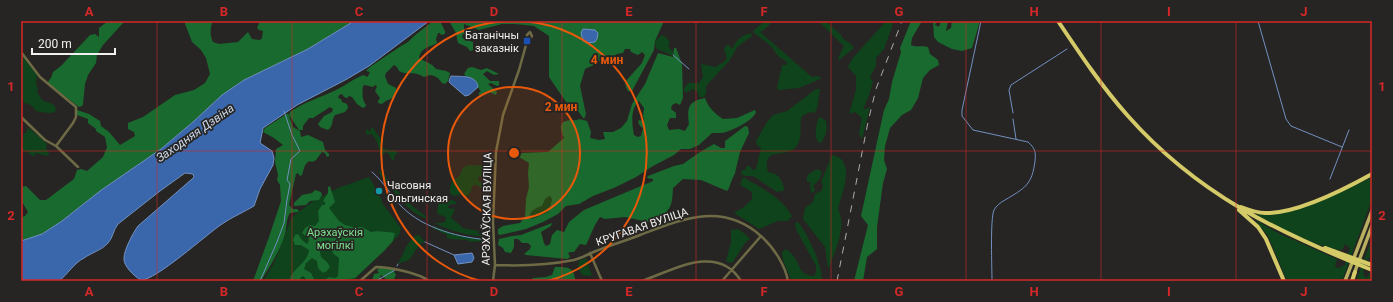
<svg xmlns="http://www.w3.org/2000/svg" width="1393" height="302" viewBox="0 0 1393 302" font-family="Roboto,sans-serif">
<rect width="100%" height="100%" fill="#272523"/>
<path fill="#0e431b" d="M765 21H773L763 31H761L760 32 812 77 819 76 821 78 818 80 799 88 778 90 777 88 782 65H786L787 62 778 56 771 46 753 32 755 29Z
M818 21H826L841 35C843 41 851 42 854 48L839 60 838 58 844 46Z
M886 21H894L884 49 876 58V66L870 77 873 82 869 95 863 110 870 107 862 139 859 134 862 118 855 112 849 114 856 90V76L848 67 852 59Z
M751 33 752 36 737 47 730 60 706 86V93L704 97H699L698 92 693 89 686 93 684 91V88L688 83H699L703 77 701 64 715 67 724 62 727 58 724 49 726 46 728 44 732 49C736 41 741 35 751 33Z
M662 35 666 37 670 42 668 46 673 52V55L671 56C668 52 661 52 656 48L655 42 659 37Z
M21 54 37 75 36 84 38 89 37 92 42 100C47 103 53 102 56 108L55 112 50 113 40 112 36 111 31 105 24 103 23 99 21 98Z
M816 89H820L817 109 814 113 810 112 802 116C798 126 804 137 796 147 787 159 761 145 768 172 780 174 781 179 785 190L777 192 753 176H745L741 174 742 170H745L747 166H750L752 170 756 169 761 148 757 145 756 141 767 122 773 115 787 111Z
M820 117 826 121C828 132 826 134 821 143L818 142C814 135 816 127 818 119Z
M29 128 47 144 46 149 49 153 48 156 34 153 35 156 34 157 26 151H21V135L23 136 24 133H26V131Z
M371 128H373L381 139V147C386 151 392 149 398 152L395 155 394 160H392L389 154 386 152 381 156C379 148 377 140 372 134L366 135V130L367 129 370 132Z
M832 155C857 160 842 192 838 209 847 225 835 253 828 269L825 247 803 219 805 208 813 202 815 194 822 190 823 185 821 182Z
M469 165 485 166 487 168 486 176 478 177V180L483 184V187L481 188 477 185H473L470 193 465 198 462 194 453 196 450 193C450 188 450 184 453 180 454 179 458 178 459 176 463 170 461 167 469 165Z
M818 169 822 172 819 180 813 186 815 190 813 193 811 192 810 186 811 183 807 181C806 173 812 172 818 169Z
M380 171C395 186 407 205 426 216V218C409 214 389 186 379 173Z
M369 177 381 198 382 203 401 228 399 235 353 281H263L274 263 292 217 312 202 338 188Z
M743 177C760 187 781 197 792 216L788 221H778L759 229 734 213 744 207 752 199V192L740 185Z
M1372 177V199L1342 281H1287L1268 236 1255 220 1278 233 1337 259 1335 267 1339 268 1345 265 1350 248 1345 244 1342 250C1319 249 1276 226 1255 214 1281 218 1303 207 1327 198 1342 191 1357 185 1372 177Z
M549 196 551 197 552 199 548 212 532 219 530 217C530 211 535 207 540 207L545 199Z
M444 198 447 202 451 200 457 202 456 204H452L448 206V208L455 209 451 218 460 225 462 228 479 231 478 234 483 235 490 229V235C477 239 447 230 435 223H441L445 222 446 217 440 215 437 213 439 200Z
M798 222C808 234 822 264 822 281L791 280 783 260 782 252 786 249C789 251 793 255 795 258 801 268 800 275 814 276L816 272V266L796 229 795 223Z
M434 226 451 233 467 237 490 239V245L484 241 471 242 466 240 450 239 447 238V235L433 228Z
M738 229 745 234 750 239 745 243 733 262 730 263 726 261 731 242V230Z
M419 235 425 242 420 244 409 260 398 264 407 245 415 236Z
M1372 239V247L1370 253H1372V256C1365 259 1362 268 1364 276L1367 278 1370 273 1372 272V281H1356Z
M586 258 592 276 582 275 578 266 579 261Z"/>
<path fill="#196a2e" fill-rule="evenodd" d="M108 21H124V22L103 45 97 55 96 63 88 75 85 84 83 104 82 106 79 107 48 83 49 80 51 78 53 72 61 66 90 35 95 34 99 37V28Z
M184 21H211L212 23C210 30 210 36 213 42L219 44 238 42 248 32 252 39 260 40 262 38 263 31 259 30 257 28 260 21H354L308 49 244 80 222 95 193 122 161 149 100 191 62 221 42 234 21 241V217L25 216 28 212 21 200V187L26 186 40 200H46L74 179 77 170 81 169 87 171 103 157 107 147 105 137 96 131V129L88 123V119L77 115V110L89 114 100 121 101 126 109 132 120 145 135 136 134 132 128 129V123L143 117 175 95 194 90 205 83 210 74 206 58 201 50 192 42Z
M433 21H440L445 31V34L441 35 440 33H438L436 39 437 43C430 47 420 48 419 58 425 62 432 63 436 69L446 71 450 73 448 81 445 84 442 83 438 78 434 76 430 75 424 77C412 70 408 76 399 71L397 67 394 65 386 73 385 76 388 84 396 88C398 99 388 98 382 104L378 103V101L380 98 375 91 377 86 375 85 373 87 365 85 363 86C362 93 362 100 366 105L365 107 363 108 357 104 352 97 349 96 347 98 344 97 342 94 339 95 338 98 341 99 342 102 347 104 348 108 345 112 335 115C331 120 334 125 328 130L320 127 318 124 324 116 332 112 333 109 330 107 313 118H309L303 126V130H299L289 115 290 112C306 101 320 98 336 90 345 86 356 77 364 75L367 77 368 76 370 72 366 71 370 67 401 46 408 42 414 36Z
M449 21H664L655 41 654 50 632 91H628L626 87 625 82 642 63 645 55 642 52 638 55 631 52 630 49H625L623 53 617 54 609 60 606 59 585 69 580 86 586 114 584 119 575 107 566 102 549 77V36L534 26 515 24H502L479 30 464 24V32L473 35V36L463 34 462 37 464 39 473 42V50L470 51 467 47 458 43 456 33Z
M911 21H922L912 38 911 45C917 48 922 45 928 47L930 54 938 60 939 65 930 70 923 78 918 98 911 110 902 115 890 128 885 146 884 160 887 169 883 183 877 227V249L867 257 863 281H854L868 225 861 216 884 110 889 99 892 82 901 52 900 48Z
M933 21H937L935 25 939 27 941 21H948L946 31 951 28 952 21H980L972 48 962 51 952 49 938 42 934 37Z
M674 48H676L682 64 683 98 680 105 676 103 672 105 671 109 676 113V118H670L667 125 669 130 679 129 685 131 689 124C687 110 687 101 705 98 708 107 715 114 723 119L737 118 755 110 756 112C753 121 730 132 721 133 718 133 715 133 712 133L699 145 690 149H681L674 155 653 166 636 177 616 187 593 196 579 204 566 206 558 214 543 222 526 229 500 235 498 234V229L503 226 520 223 525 217 526 199 529 187 528 173 529 163 519 157 522 153 548 152 564 138C561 132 558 123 566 121 571 119 574 122 579 119L587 121 591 132 590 138 599 140 605 139 603 132H613L621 128 627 121 632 104 645 84 658 53 673 57ZM639 101 644 108 643 116 644 119 642 121 639 120 638 122 640 126 643 128 641 136 638 137 634 135C632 124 630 109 639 101ZM549 196 551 197 552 200 548 212 532 219 530 217C530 210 536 208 542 206L545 199Z
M472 67 481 70 487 68 499 74 494 75 487 71 483 74 490 81H499V85L497 86 491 83 488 84 497 92 496 95 487 91 480 95 478 94 481 91C478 89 478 85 476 82 472 78 467 78 464 74L468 68Z
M288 113 293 127 300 131 301 137 308 135 323 142 325 150 329 154V156L327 157 325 153 322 152 316 160 312 162 309 161 305 165 302 175 300 176 298 173 296 174 289 205 293 209H297L299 211 298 212 290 213C286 219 287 226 285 234 280 251 270 266 261 281H253L269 237 281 201 280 185 277 180 278 175 275 162 276 149 283 145 274 138 263 132 265 128Z
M745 126 748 127 749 133 740 152 735 173 731 182 729 188 727 191 701 180 683 179 673 188C672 205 672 208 659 219H653L648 222 625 217 605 219 600 217 595 225 586 245 580 244 574 252H570L568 253 570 257 567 259 526 255 524 254 530 249 531 246 528 243H522L518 239H514V247L511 253 505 252 503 248 498 245 499 239 512 236 521 235 552 223 551 226 541 232C543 237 543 243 546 246L550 244 552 235 557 230 564 232 569 222 584 210 653 181V179L647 178 648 176 674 166 683 164 700 152 714 144 721 148H725V141Z
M330 186 335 202 329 208 339 221 345 225 353 227H362L371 232C377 230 388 232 395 233L393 241 384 251 355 278 344 280V281H327L326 279 329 277 335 278 338 276 339 258C332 253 331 252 332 244L328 240 322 241 319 247 321 257 327 262 330 267 327 271 323 273 318 268 317 261 312 258 306 263 304 269 311 273 314 279 312 281 307 280 303 276 300 278 302 281H292L290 278C294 268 308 262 309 250L301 245H295L293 240 295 235 298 234 302 240 307 244 308 243 309 239 302 233 305 228 310 225 315 226 319 221 318 211 322 205H325V202L323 201 328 193V187Z
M315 190 321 192 322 195 319 200 310 201 306 205 294 206V203L302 195 312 193Z
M555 267C560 267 570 266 573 272 575 276 574 278 577 281H531L533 278 546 277 552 275Z
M380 268H392L396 275 393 281H388L381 275 380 277 383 281H372L374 274 379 273 377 270Z"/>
<path fill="#3a67ac" stroke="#7190c0" d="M354 21H429L369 66 347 79 297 105 263 128 260 143 272 151 274 158 273 165 260 189 254 206C244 212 232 217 222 224 207 234 155 281 141 280 135 277 123 266 124 258 124 250 133 233 138 226L192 179 194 177 193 174 185 173 160 191 118 224C113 230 113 238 108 243 102 250 91 253 84 258 74 263 68 274 59 281H21V241L42 234 62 221 100 191 161 149 193 122 222 95 244 80 308 49Z
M583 29 595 30 598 33 597 39 595 42 587 43 583 41 581 33Z
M451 76C461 77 476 74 478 87L469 95 465 96 450 83 449 81Z
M472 253 474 258 472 262 458 264 454 255Z"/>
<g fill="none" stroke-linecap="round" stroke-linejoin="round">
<path stroke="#7190c0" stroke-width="1" d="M981 21 962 110V116L973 130 1028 142C1035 148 1036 152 1035 161 1032 185 1025 188 1005 200 1001 202 996 206 994 210 990 219 992 268 992 281
M1258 21 1286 119 1291 126 1342 147
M673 55 689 69
M1013 113 1009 90 1011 85 1067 49
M1013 119 1016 139
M372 172C384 182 392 197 402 207 424 229 461 238 490 240
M1330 179 1349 130
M425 242 454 255
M397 266 398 264
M260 281 277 242 284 223 287 200 290 184 287 180 291 159 300 151 292 135 284 111
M376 281 395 270"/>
<path stroke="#6e6a45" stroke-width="2.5" d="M21 52 40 77 76 107V117L73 123 56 146
M21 117 45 140 56 146 78 167
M590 253 602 281
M495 265C520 266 549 265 574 260 581 258 589 254 596 251 611 245 625 241 640 235 682 219 723 201 762 237 774 248 785 265 788 281
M360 281 376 267C389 267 419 273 429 281
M493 281 495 265 493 222 496 152 503 115 519 70 526 45 532 36 530 32 527 35 526 45
M642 281C673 270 718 243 741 281
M722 281 761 236"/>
<path stroke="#b7af5f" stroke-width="3.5" d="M1354 274 1372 226
M1345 281 1372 211"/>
<path stroke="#d4ca68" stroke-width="4" d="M1058 21C1080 54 1102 87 1128 116 1197 194 1277 232 1372 270
M1241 207C1249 210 1257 213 1265 213 1296 214 1345 189 1372 174
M1239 210 1258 227 1266 239 1284 281
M1325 248 1372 265
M1352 281 1355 272"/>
<path stroke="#afadab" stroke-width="1" stroke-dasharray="7 7" stroke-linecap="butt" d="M837 281 868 122 876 89 902 21"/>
</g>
<path fill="none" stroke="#d62828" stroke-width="1" stroke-opacity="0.55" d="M157 21V281M292 21V281M427 21V281M562 21V281M696 21V281M831 21V281M966 21V281M1101 21V281M1236 21V281M21 151H1372"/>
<circle cx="514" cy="153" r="66" fill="#e8590c" fill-opacity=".12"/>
<g fill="none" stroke="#e8590c" stroke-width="2">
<circle cx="514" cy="153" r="66"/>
<path d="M481 281A132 132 0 0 1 513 21M515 21A132 132 0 0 1 547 281"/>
</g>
<rect fill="#1a4fb4" stroke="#272523" stroke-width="1.5" x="523" y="37" width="8" height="8" rx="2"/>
<circle fill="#0f9aa8" stroke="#272523" stroke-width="1.5" cx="379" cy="191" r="4"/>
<g text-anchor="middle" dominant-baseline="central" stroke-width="3.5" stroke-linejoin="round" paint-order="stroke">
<g font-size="11" fill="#f2f0ef" stroke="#272523" text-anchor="end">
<text x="519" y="35">Батанічны<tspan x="519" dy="13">заказнік</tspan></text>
<text x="387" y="185" text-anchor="start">Часовня<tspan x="387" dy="13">Ольгинская</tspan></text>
</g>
<g font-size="11" fill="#f2f0ef" stroke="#272523">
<text transform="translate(487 209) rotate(-89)">АРЭХАЎСКАЯ ВУЛІЦА</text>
<text transform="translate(642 227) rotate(-19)">КРУГАВАЯ ВУЛІЦА</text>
</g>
<g font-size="11" fill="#7ce08c" stroke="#272523">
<text x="335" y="232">Арэхаўскія<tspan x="335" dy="13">могілкі</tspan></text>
</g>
<g font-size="12" font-style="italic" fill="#cddaed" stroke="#272523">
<text transform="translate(195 133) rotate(-35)">Заходняя Дзвіна</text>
</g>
</g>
<circle cx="514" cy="153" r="6" fill="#e8590c" stroke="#272523" stroke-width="2"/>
<g font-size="12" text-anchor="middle" font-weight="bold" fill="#e8590c" stroke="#272523" stroke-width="3.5" stroke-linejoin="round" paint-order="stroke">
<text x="607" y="64">4 мин</text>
<text x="561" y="111">2 мин</text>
</g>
<rect width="1393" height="302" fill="none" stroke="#272523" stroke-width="44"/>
<path d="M32 48v6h83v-6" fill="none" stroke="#f2f0ef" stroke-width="2"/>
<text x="38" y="48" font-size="12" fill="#f2f0ef" stroke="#272523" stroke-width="3" paint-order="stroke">200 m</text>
<rect x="22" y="22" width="1349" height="258" fill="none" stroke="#d62828" stroke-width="1.5"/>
<g font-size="13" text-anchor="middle" font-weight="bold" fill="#d62828">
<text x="89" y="16">A</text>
<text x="224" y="16">B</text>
<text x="359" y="16">C</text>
<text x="494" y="16">D</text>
<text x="629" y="16">E</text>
<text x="764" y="16">F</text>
<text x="899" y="16">G</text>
<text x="1034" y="16">H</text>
<text x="1169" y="16">I</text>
<text x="1304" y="16">J</text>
<text x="11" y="91">1</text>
<text x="1382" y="91">1</text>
<text x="11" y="220">2</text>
<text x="1382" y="220">2</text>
<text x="89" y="296">A</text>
<text x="224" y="296">B</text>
<text x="359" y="296">C</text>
<text x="494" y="296">D</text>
<text x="629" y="296">E</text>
<text x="764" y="296">F</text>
<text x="899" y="296">G</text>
<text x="1034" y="296">H</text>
<text x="1169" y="296">I</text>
<text x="1304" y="296">J</text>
</g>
</svg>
